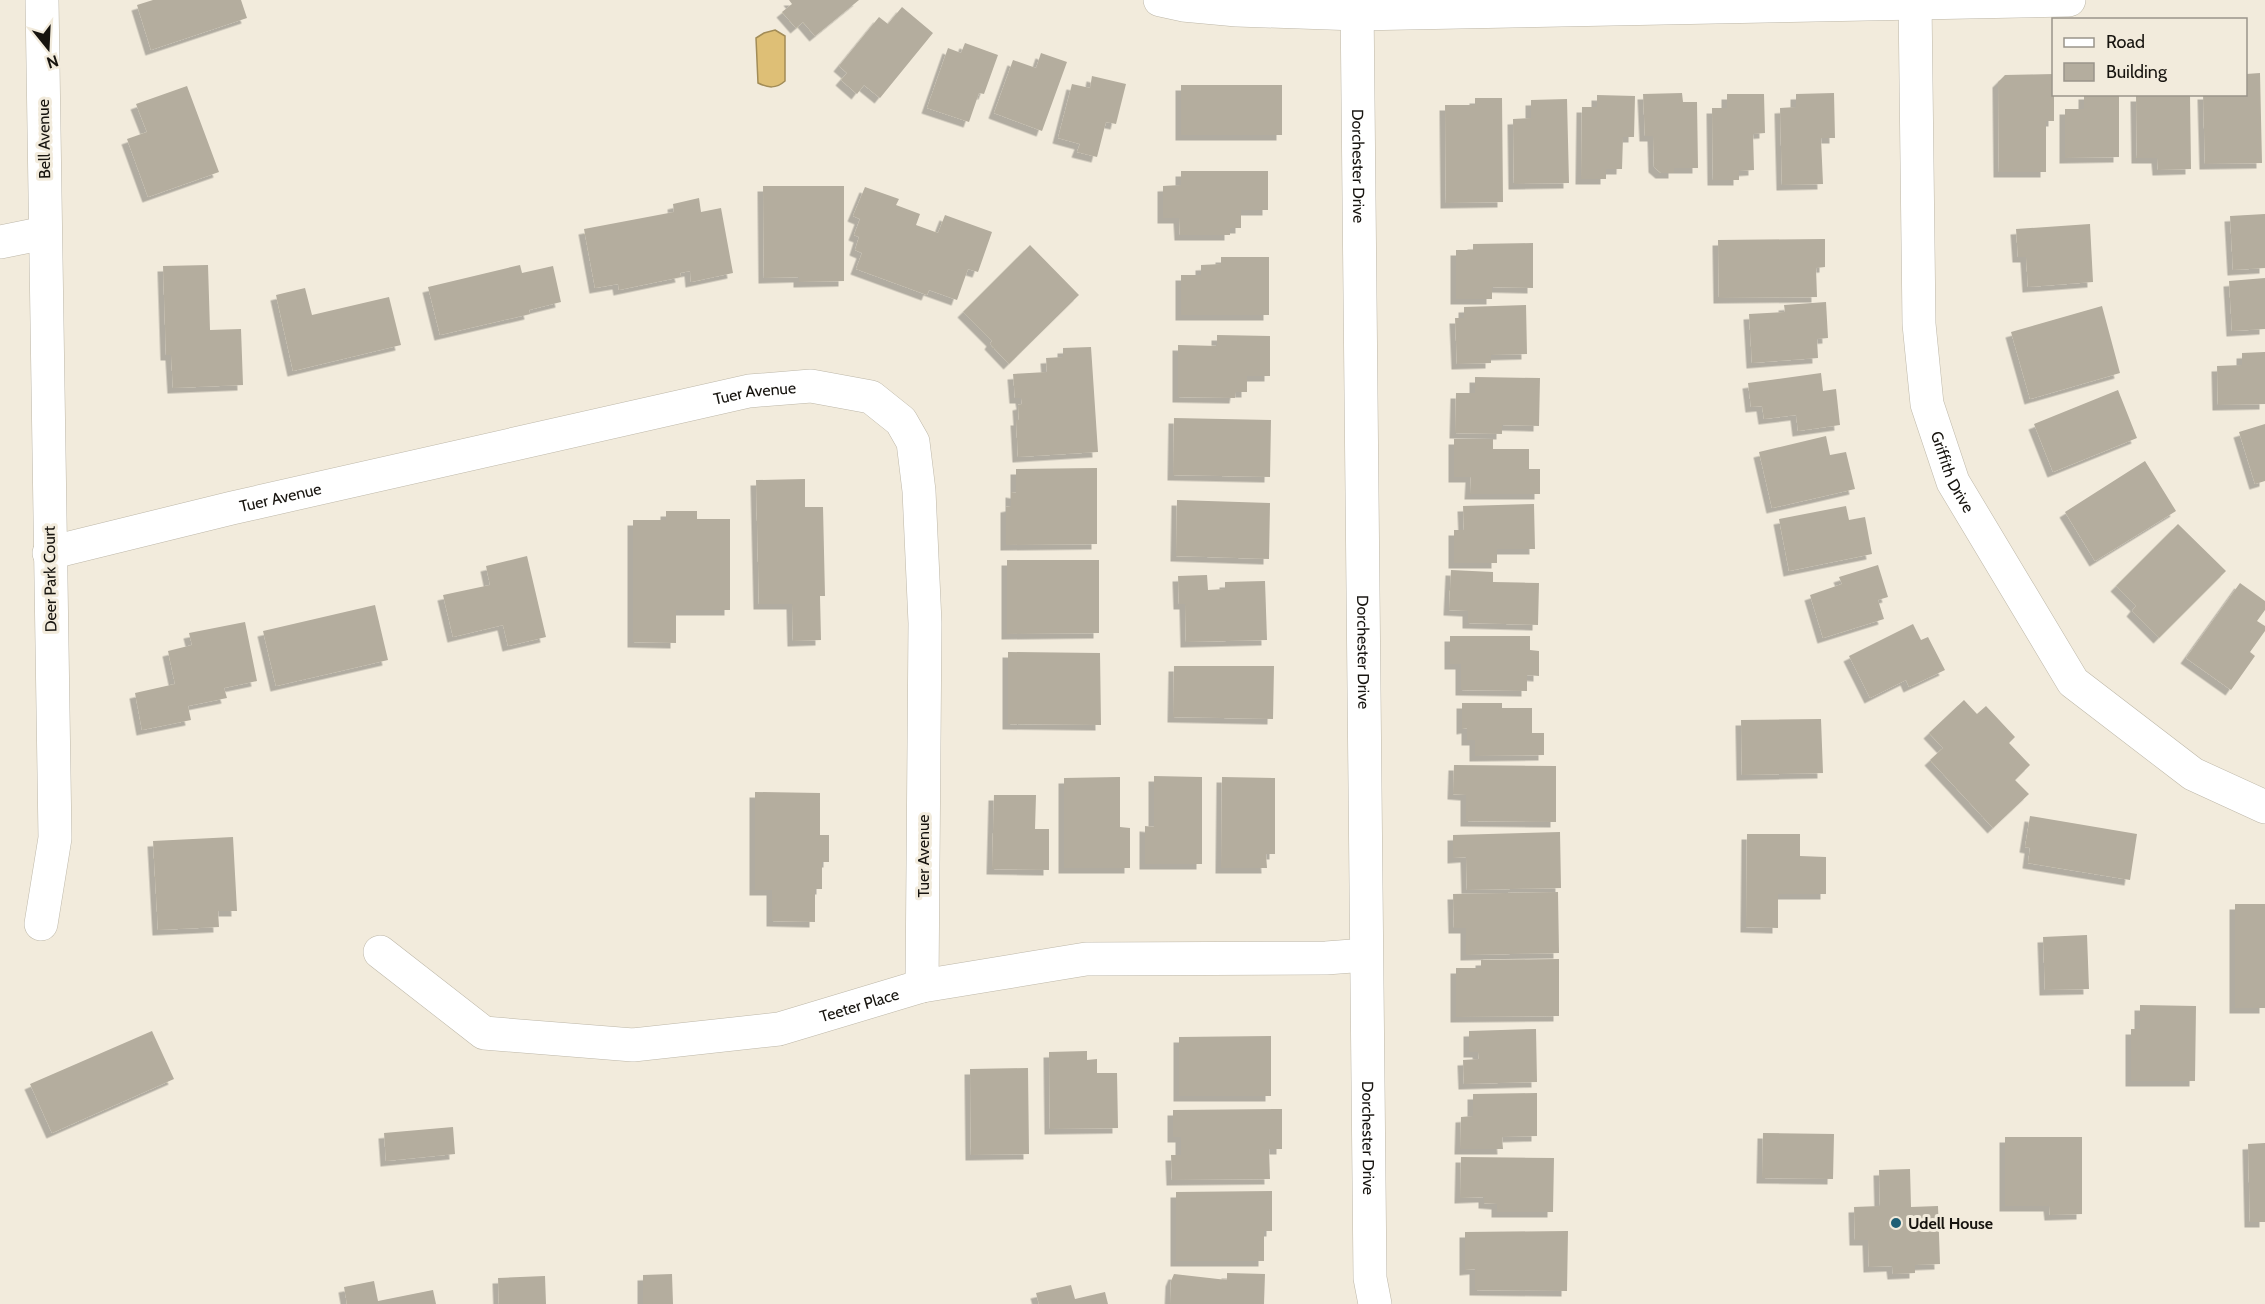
<svg xmlns="http://www.w3.org/2000/svg" width="2265" height="1304" viewBox="0 0 2265 1304" font-family="Cabin,sans-serif">
<defs>
<filter id="shadow"><feDropShadow dx="-5.5" dy="5.5" stdDeviation="0" flood-color="#0004"/></filter>
</defs>
<rect width="100%" height="100%" fill="#f2ebdc"/>
<path fill="#debf76" stroke="#a28c57" stroke-width="1.5" d="M775 30 785 36V81C776 89 768 88 758 83L756 38 764 33Z"/>
<path fill="#b4ad9e" filter="url(#shadow)" d="M153 0H241L247 18 151 50 137 5Z
M789 0H859L815 36 803 22 796 28 782 12 792 4Z
M902 7 933 33 880 98 864 85 857 94 841 80 847 73 839 66 879 17 888 24Z
M965 43 998 55 984 94 979 93 969 122 927 108 948 48 961 53Z
M1041 53 1067 62 1042 131 994 113 1013 60 1036 68Z
M2260 73 2262 163 2205 164 2203 94H2246V74Z
M2054 74V121H2046V172H1999L1998 82 2005 75Z
M1092 76 1126 84 1116 124 1106 122 1097 157 1077 152 1080 144 1058 138 1072 84 1090 88Z
M1181 85H1282V135H1181Z
M187 86 219 172 148 197 127 139 147 132 136 104Z
M1682 93 1683 102H1697L1698 168H1674V173H1661L1654 167 1653 136H1645L1643 94Z
M1834 93 1835 138H1821L1823 184 1782 185 1780 108 1796 107V94Z
M1727 94H1764L1765 133 1753 134 1754 170 1739 171V180H1713L1712 108H1727Z
M2084 94H2119V157L2065 158V109H2084Z
M2144 94H2190L2191 169 2158 170 2157 158H2137L2136 96H2144Z
M1597 95 1635 96 1634 137H1623L1622 169H1606V179H1581L1582 107H1597Z
M1475 98H1502L1503 202 1446 203 1445 105H1475Z
M1567 99 1569 183 1514 184 1513 119 1531 118V100Z
M1181 171H1268V210H1241V228H1230V235H1180L1179 218H1163V186L1181 185Z
M763 186H844V281L799 282V277L764 278Z
M865 187 899 199 896 205 920 214 916 225 938 233 945 215 992 232 978 272 968 269 957 300 929 290 927 295 856 269 862 253 855 250 859 237 854 235 860 219 853 216Z
M699 198 701 212 721 208 733 273 691 282 690 271 680 273 681 277 619 290 618 284 595 288 584 229 674 212 673 204Z
M2265 214V268L2233 270 2230 216Z
M2090 224 2093 282 2028 287 2026 257H2018L2016 229Z
M1825 239V267L1816 268 1817 297 1719 298 1718 240Z
M1533 243V288L1492 287V299H1456V250H1473V244Z
M1030 245 1079 295 1009 364 990 344 992 341 963 312Z
M1221 257H1269V315H1181V275H1201V265L1221 264Z
M208 265 210 330 241 329 243 385 173 388 171 355H166L163 266Z
M520 265 522 273 553 266 561 302 529 310 530 314 440 335 428 287Z
M2265 278V329L2232 331 2229 281Z
M305 288 312 315 389 297 401 345 293 371 276 295Z
M1826 302 1828 338 1817 339 1818 358 1752 363 1749 314 1785 312 1784 305Z
M1526 305 1527 354 1491 355V363L1457 364 1455 318H1464V307Z
M2102 306 2120 373 2030 399 2011 332Z
M1217 335 1270 336V376H1247V392H1236L1235 398 1178 397V345L1217 346Z
M1091 347 1098 452 1018 457 1016 420H1019L1018 405 1022 404 1021 398H1015L1013 374 1047 372 1046 358 1063 357V348Z
M2265 352V404L2218 405 2217 366 2242 365V353Z
M1821 373 1823 391 1836 389 1840 425 1798 431 1796 415 1764 419 1762 406 1751 407 1748 383Z
M1475 377 1540 378 1539 426 1502 425V434L1455 433 1456 393H1475Z
M2118 390 2137 438 2053 472 2034 424Z
M1174 418 1271 420 1270 477 1173 475Z
M2265 424V481L2255 484 2239 432Z
M1826 436 1830 455 1846 452 1855 489 1772 508 1759 452Z
M1454 439H1493V449H1529V469H1540V494H1470L1471 477H1454Z
M2145 461 2176 511 2095 561 2065 512Z
M1097 468V544L1006 545V507L1011 506V492L1016 493V469Z
M805 479V507H823L825 596H820L821 640 793 641 792 604H759L756 480Z
M1177 500 1270 503 1269 559 1176 556Z
M1534 504 1535 549H1497V563H1454V530H1464L1463 506Z
M1846 506 1849 520 1865 517 1872 554 1789 571 1779 519Z
M666 511H697V519H730V610H676V643L633 642V520H666Z
M2178 524 2226 571 2159 638 2132 611 2136 606 2116 586Z
M527 556 546 637 508 646 503 625 453 637 443 595 490 585 486 566Z
M1007 560H1099V633L1007 634Z
M1878 565 1888 597 1878 600 1884 619 1823 638 1810 595 1842 584 1839 577Z
M1451 570 1493 572V582L1539 583 1538 625 1468 623V611L1449 610Z
M1207 575 1208 590 1225 589V582L1265 581 1267 640 1186 642 1185 604H1179L1178 576Z
M2240 583 2265 601V610L2257 621 2265 626V631L2250 652 2255 656 2231 690 2186 658Z
M375 605 388 660 276 686 263 631Z
M245 622 257 681 224 688 227 698 188 706 191 720 142 730 135 693 175 684 168 651 192 645 189 633Z
M1913 624 1921 640 1928 637 1945 670 1909 687 1906 680 1870 698 1849 656Z
M1450 636H1530V650L1539 651V676L1527 675V691L1461 690V664H1450Z
M1008 652 1100 653 1101 725 1008 724Z
M1174 666H1274L1273 719 1173 717Z
M1964 700 1977 714 1986 706 2015 737 2009 743 2030 765 2015 780 2029 794 1993 828 1930 760 1943 748 1929 733Z
M1462 703H1502V708H1532V733H1544V755L1475 756V740H1467V728L1462 729Z
M1821 719 1823 773 1742 775 1741 720Z
M1454 765 1556 766V822L1466 821V795L1453 794Z
M1154 776 1202 777V864H1145V826L1154 827Z
M1120 777V827L1130 828V868H1064V778Z
M1222 777 1275 778V854H1266L1267 868H1221Z
M755 792 820 793V835H829V862H822V889H815V922L772 921V890H755Z
M994 795H1036L1035 829H1049V870L992 869Z
M2030 816 2137 834 2130 880 2028 863 2030 848 2025 847Z
M1560 832 1561 888 1467 890 1466 857 1453 858V835Z
M1747 834H1800V856L1826 857V894H1778V928L1746 927Z
M233 837 237 911H218L219 927 158 930 153 841Z
M1558 892 1559 953 1466 955V928H1454L1453 894Z
M2235 904H2265V1008H2235Z
M2087 935 2089 989 2045 990 2043 937Z
M1559 959V1016L1456 1017V968H1481V960Z
M2140 1005 2196 1006 2195 1081H2131V1029H2140Z
M1536 1029 1537 1082 1464 1084 1463 1060 1479 1059 1478 1052H1469V1031Z
M152 1031 174 1079 52 1133 30 1084Z
M1271 1036V1096H1179V1037Z
M1087 1051V1060L1097 1059V1073H1117L1118 1128 1050 1129 1049 1052Z
M1028 1068 1029 1154 971 1155 970 1069Z
M1537 1093V1136L1502 1137 1503 1149H1460L1461 1117 1473 1116V1094Z
M1282 1109V1149H1269L1270 1179 1172 1180 1171 1155H1181V1137H1173V1110Z
M453 1127 455 1154 386 1161 384 1133Z
M1763 1133 1834 1134 1833 1179 1762 1178Z
M2005 1137H2082V1214L2050 1215 2049 1206H2005Z
M2265 1143V1222H2250L2248 1144Z
M1461 1157 1554 1158 1553 1212H1497V1204L1484 1203V1197L1460 1198Z
M1910 1169 1911 1207 1938 1206 1940 1264 1915 1265V1273L1893 1274 1892 1266 1869 1267 1868 1240H1855L1854 1207 1880 1206 1879 1170Z
M1272 1191V1231H1264V1261H1176V1192Z
M1568 1231 1567 1291 1475 1290V1269L1465 1270V1232Z
M1227 1273 1265 1274 1264 1304H1170L1171 1281 1174 1274 1227 1280Z
M672 1274 673 1304H643V1275Z
M545 1276 546 1304H499L498 1278Z
M374 1281 378 1301 433 1290 436 1304H347L344 1287Z
M1071 1285 1075 1299 1105 1292 1108 1304H1039L1036 1293Z"/>
<g fill="none" stroke-linecap="round" stroke-linejoin="round">
<defs>
<g id="minor">
<path d="M1160 0 1183 5 1237 10 1357 14 2069 0"/>
<path id="s1" d="M1357 0 1370 1278 1375 1304"/>
<path id="s2" d="M1915 0 1919 324 1927 404 1953 482 2073 682 2193 774 2265 807"/>
<path d="M0 242 45 233"/>
<path id="s3" d="M49 553 232 508 749 391 811 386 871 397 901 421 913 442 919 491 925 623 922 986"/>
<path d="M41 924 55 838 42 0"/>
<path id="s4" d="M380 952 484 1033 633 1045 779 1029 922 986 1086 959 1326 958 1366 955"/>
</g>
</defs>
<use href="#minor" stroke="#bdb7a8" stroke-width="34"/>
<use href="#minor" stroke="#fff" stroke-width="33"/>
</g>
<circle fill="#1f5f75" stroke="#f2ebdc" stroke-width="2" cx="1896" cy="1223" r="6"/>
<g text-anchor="middle" dominant-baseline="central" stroke-width="6" stroke-linejoin="round" paint-order="stroke">
<g font-size="16" fill="#17140f" stroke="#f2ebdc">
<text transform="translate(44 139) rotate(-91)">Bell Avenue</text>
<text stroke="none"><textPath href="#s1" startOffset="166">Dorchester Drive</textPath></text>
<text stroke="none"><textPath href="#s3" startOffset="724">Tuer Avenue</textPath></text>
<text stroke="none"><textPath href="#s2" startOffset="477">Griffith Drive</textPath></text>
<text stroke="none"><textPath href="#s3" startOffset="238">Tuer Avenue</textPath></text>
<text transform="translate(50 579) rotate(-91)">Deer Park Court</text>
<text stroke="none"><textPath href="#s1" startOffset="652">Dorchester Drive</textPath></text>
<text transform="translate(923 856) rotate(-90)">Tuer Avenue</text>
<text stroke="none"><textPath href="#s4" startOffset="512">Teeter Place</textPath></text>
<text stroke="none"><textPath href="#s1" startOffset="1138">Dorchester Drive</textPath></text>
</g>
<g font-size="16" font-weight="bold" fill="#17140f" stroke="#f2ebdc" text-anchor="start">
<text x="1908" y="1223">Udell House</text>
</g>
</g>
<rect x="2052" y="18" width="195" height="78" fill="#f2ebdc" stroke="#9a958a" stroke-width="1.5"/>
<rect x="2064" y="38" width="30" height="9" fill="#ffffff" stroke="#9a958a" stroke-width="1.5"/>
<text x="2106" y="48" font-size="18" fill="#17140f">Road</text>
<rect x="2064" y="63" width="30" height="18" fill="#b4ad9e" stroke="#9a958a" stroke-width="1.5"/>
<text x="2106" y="78" font-size="18" fill="#17140f">Building</text>
<g transform="translate(48 48) rotate(162)" stroke="#f2ebdc" stroke-width="4.5" paint-order="stroke">
<path d="M0-4.5L10 22L0 15L-10 22Z" fill="#17140f"/>
<text y="-9" font-size="16" font-weight="bold" text-anchor="middle" fill="#17140f">N</text>
</g>
</svg>
